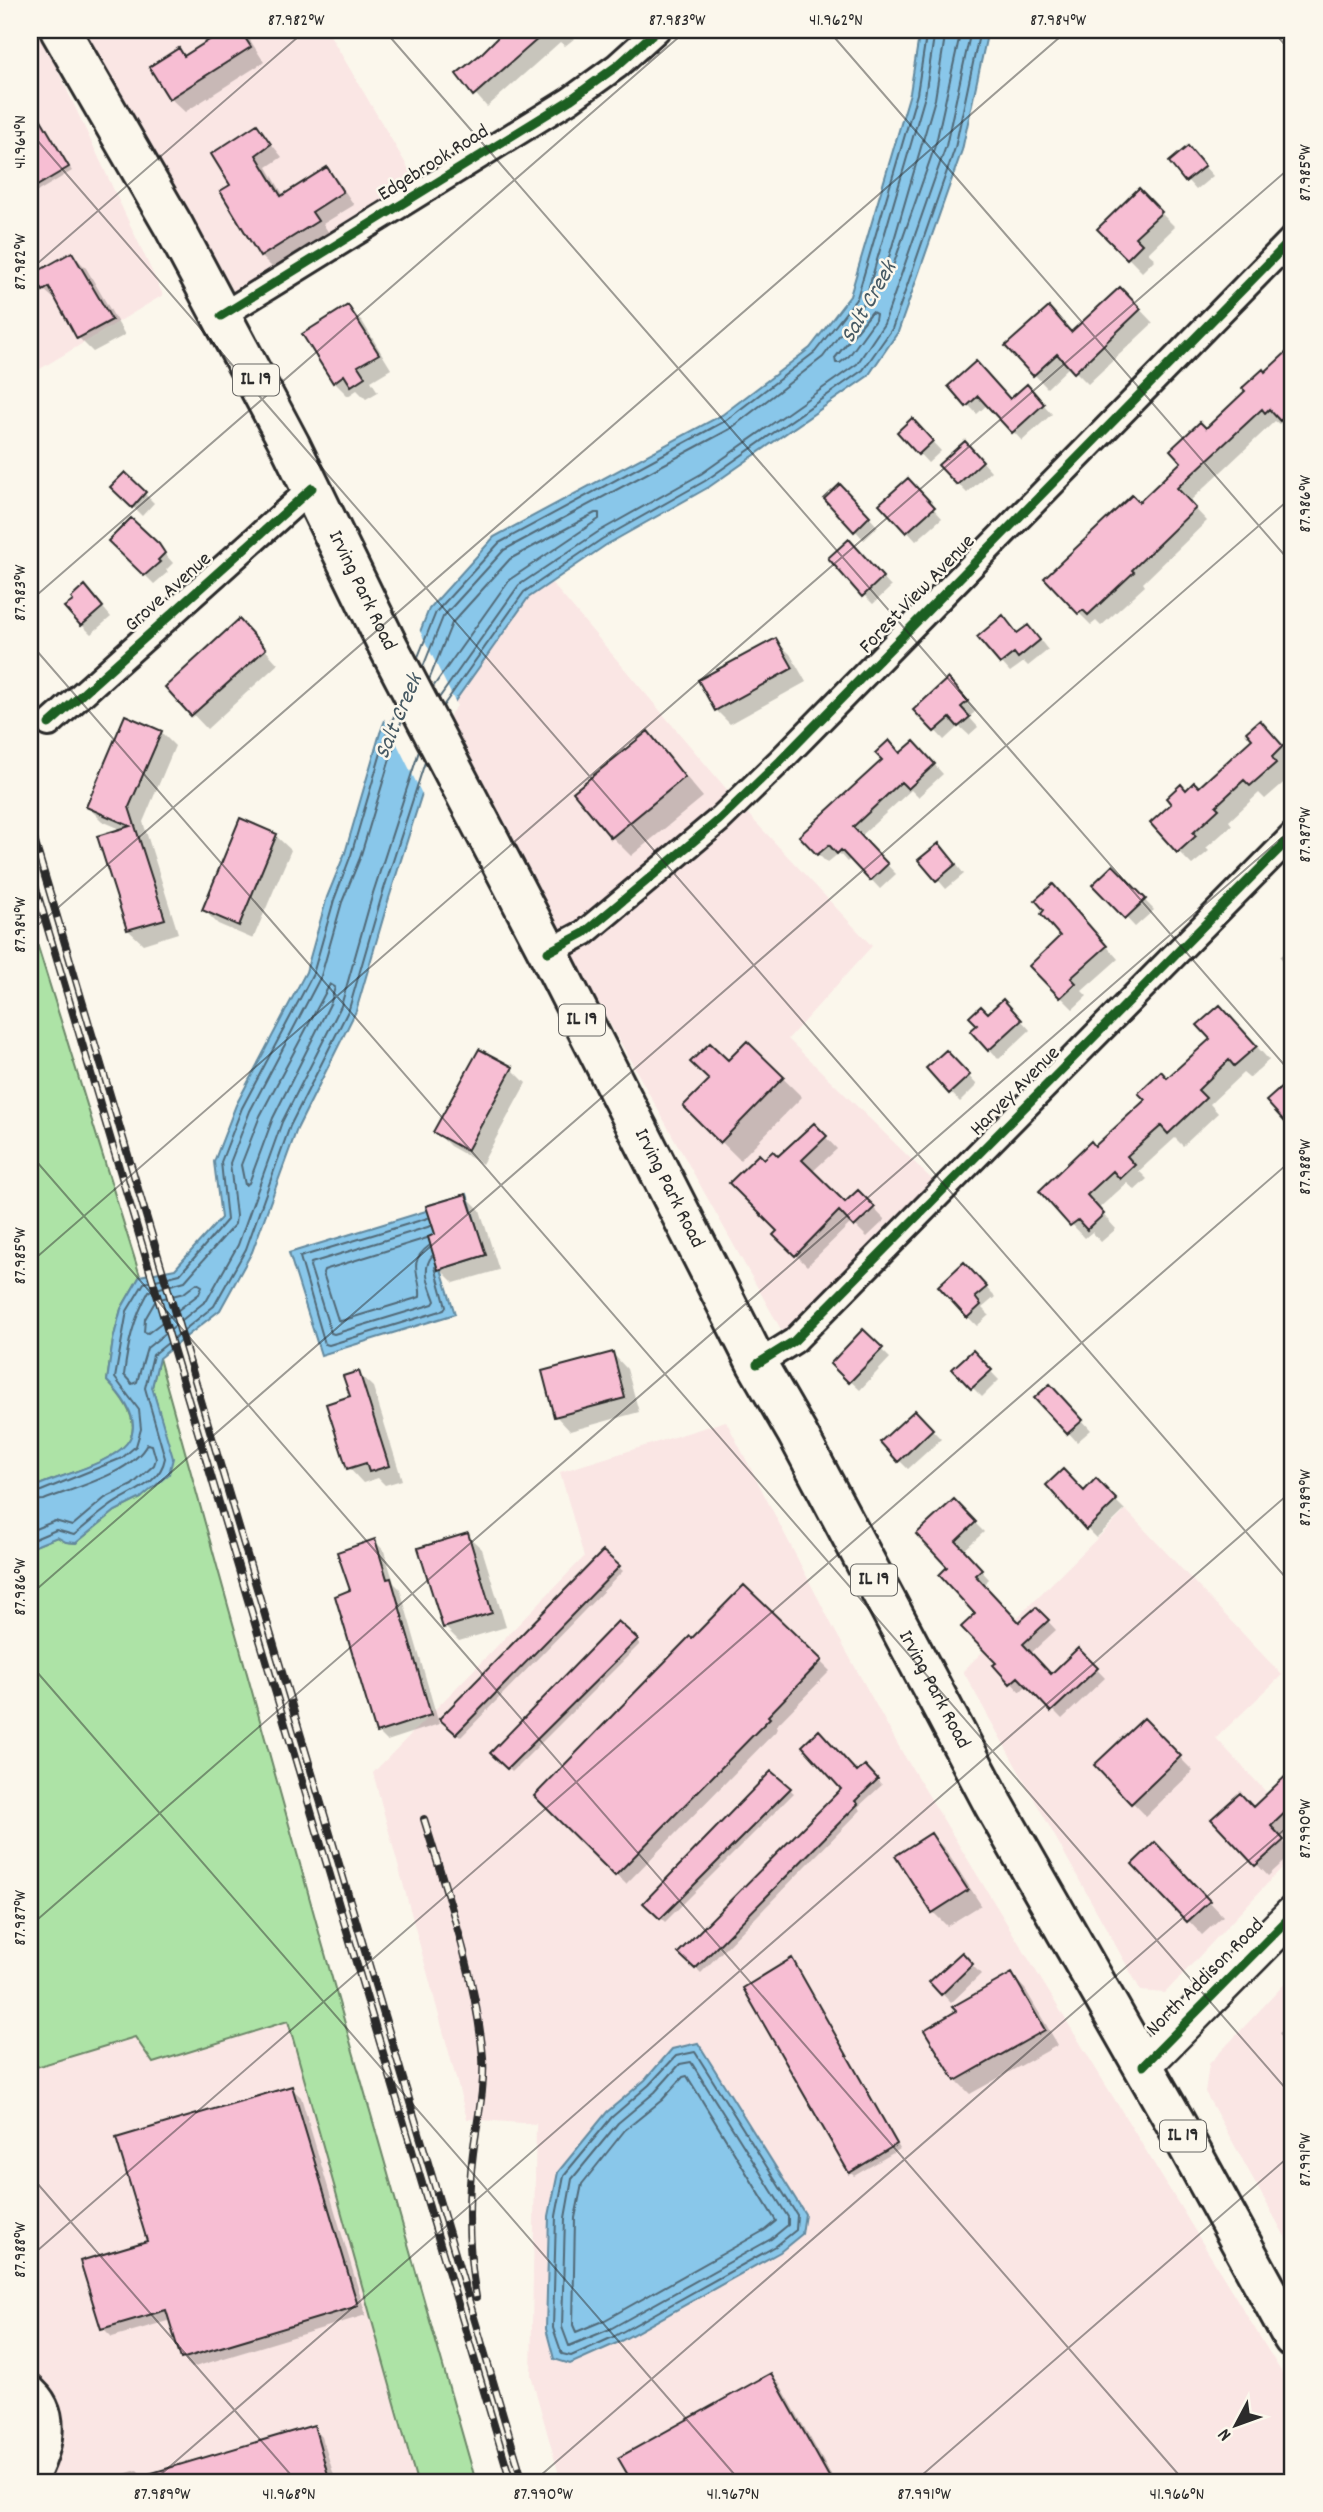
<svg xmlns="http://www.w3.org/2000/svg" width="1323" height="2512" viewBox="0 0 1323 2512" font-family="Dekko,sans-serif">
<rect width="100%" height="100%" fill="#fbf7ec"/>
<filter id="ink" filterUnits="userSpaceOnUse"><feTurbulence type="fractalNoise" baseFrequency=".0143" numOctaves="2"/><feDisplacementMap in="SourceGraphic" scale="14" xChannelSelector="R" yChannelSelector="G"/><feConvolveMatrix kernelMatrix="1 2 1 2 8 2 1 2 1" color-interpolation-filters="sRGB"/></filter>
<g filter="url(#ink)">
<path fill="#fae6e4" d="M30 30H39L163 295 30 375Z
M64 30H327L420 188 225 309Z
M533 561 746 812 872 946 788 1039 950 1197 797 1358 437 715Z
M726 1421 834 1629 902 1752 1293 2391V2482H561L531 2375 536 2124 467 2119 373 1773 584 1557 560 1472Z
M1126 1510 1282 1675 1216 1738 1293 1821V1856L1165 1993 1141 1991 963 1671Z
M1293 1975V2251L1205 2092 1209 2064Z
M288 2021 417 2482H30V2069L135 2037 154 2063Z"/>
<path fill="#ade3a6" stroke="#6c8768" stroke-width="2" d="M30 921 140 1276 121 1309 113 1340 107 1381C175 1451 94 1463 39 1485L30 1486Z
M159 1358 322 1943 476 2482H417L288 2021 153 2063 135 2037 30 2069V1548L57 1537 66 1542 76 1543 115 1511 141 1498 172 1458 152 1387Z"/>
<path fill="#89c7ea" stroke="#63899e" stroke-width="2" d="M920 30H988L962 150 898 332 868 376 709 487 606 545 528 598 448 711 389 898 356 1011 297 1129 252 1252 220 1310 159 1358 152 1387 173 1458 169 1474 141 1498 115 1511 76 1543 66 1542 57 1537 30 1548V1486L39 1485C93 1463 176 1450 107 1381L113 1340 121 1309 140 1276 175 1269 221 1218 214 1162 236 1105 306 972 327 897 345 853 380 733 429 609 494 537 722 415 810 348 850 296 910 93Z
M467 1194 485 1255 441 1269 455 1314 321 1355 289 1253 426 1211V1206Z
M698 2043 805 2214 802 2234 780 2252 617 2343 570 2364 554 2359 546 2329 549 2216 558 2172 607 2112 645 2080 672 2049Z"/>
<path fill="#fbf7ec" d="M418 627 457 706 451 713 424 798 383 716Z"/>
<path fill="#0003" d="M229 30H240L250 40 264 62 185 112 170 98 179 50 185 57Z
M509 30H568L575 38 565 46 560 42 487 107 458 74Z
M30 101 72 171 30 196Z
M257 126 282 157 267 167 284 196 326 169 338 181 354 205 323 224 329 233 273 268 261 256 232 185Z
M1197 158 1213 176 1196 190 1171 162Z
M1139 191 1175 227 1148 253 1155 259 1142 272 1100 229Z
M72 254 86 268 125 335 93 352 79 338 59 303 44 290Z
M1133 302 1153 323 1088 384 1070 366 1047 388 1008 346 1072 334Z
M347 307 362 321 391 369 371 381 378 392 366 399 357 390 348 396 334 382Z
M1293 348V431L1283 421 1279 424 1275 421 1189 502 1207 521 1143 583 1145 586 1101 626 1096 621 1091 625 1079 613 1139 504 1184 462 1206 431Z
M950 386 1011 401 1036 396 1052 414 1022 441 988 404 977 414Z
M912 420 941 451 928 463 899 432Z
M974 452 991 471 967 493 958 484Z
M125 474 154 503 142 516 113 487Z
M917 490 942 518 916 541 882 504Z
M849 495 878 527 864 540 855 530Z
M111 541 157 545 173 563 166 570 168 572 154 584Z
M858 551 891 587 873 604 864 595Z
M94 597 111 617 91 634 82 625Z
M253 636 278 664 207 729 167 687Z
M1037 636 1048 650 1028 666 1024 662 1010 672 979 637Z
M775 640 790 654 806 682 730 724 716 710Z
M957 689 976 711 969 717 978 727 969 735 959 726 944 740 916 710Z
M1293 689V701L1288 694Z
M161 732 175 746 143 822 178 933 143 944 128 930 123 830 102 821 88 807Z
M647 734 666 753 703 797 631 856 612 837Z
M1274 737 1293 758V764L1284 772 1289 778 1265 799 1259 793 1229 821 1232 825 1206 848 1209 851 1192 865 1178 851 1186 792 1199 789Z
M923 752 943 774 918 797 911 790 860 837 896 874 880 889 851 858 847 862 839 853 827 863 818 854 884 761 901 755Z
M241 821 276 836 291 850 253 939 218 924 204 910Z
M948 854 964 874 946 889 921 860Z
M1113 867 1154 910 1135 927 1095 885Z
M1065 899 1118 959 1082 991 1087 996 1073 1009 1061 997Z
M1293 946V971L1280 957Z
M1012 1010 1030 1030 999 1059 972 1031Z
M1233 1020 1269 1060 1249 1078 1243 1073 1210 1104 1218 1113 1183 1146 1175 1138 1139 1171 1147 1179 1135 1190 1127 1183 1098 1209 1116 1229 1101 1242 1092 1232 1085 1238 1041 1192 1095 1148Z
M747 1043 802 1097 740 1160 685 1106Z
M946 1052 977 1085 960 1102 928 1068Z
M512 1069 526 1083 482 1164 450 1146 436 1132Z
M814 1125 837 1149 812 1172 845 1205 858 1192 885 1220 867 1237 852 1222 807 1266 776 1235 780 1231 764 1161 778 1159Z
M466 1196 480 1210 499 1270 454 1283 440 1269 438 1236Z
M973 1274 995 1297 982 1308 989 1315 977 1326 968 1317Z
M863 1332 890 1358 860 1390 832 1364Z
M973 1353 999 1380 982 1397 955 1370Z
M613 1354 627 1369 639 1412 570 1431 556 1416Z
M358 1373 373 1387 402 1480 385 1485 378 1478 363 1483 349 1468 329 1405 352 1398Z
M1059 1395 1091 1430 1077 1442 1037 1398Z
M915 1412 941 1439 908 1469 899 1460Z
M1096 1481 1125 1510 1096 1538 1087 1529 1084 1493Z
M954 1502 984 1532 963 1551 989 1579 983 1585 1019 1624 1045 1618 1056 1630 1030 1654 1051 1676 1078 1650 1105 1678 1062 1719 1028 1684 1020 1692 995 1665 998 1663 978 1614 949 1567Z
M467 1535 482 1549 506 1627 459 1641 445 1627Z
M375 1541 384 1551 394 1583 400 1589 439 1724 387 1741 378 1732 352 1592Z
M603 1553 623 1571 461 1737 442 1719Z
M744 1587 830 1671 776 1726 778 1729 626 1884 536 1796Z
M618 1624 640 1644 512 1772 493 1753Z
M1143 1720 1193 1771 1146 1816 1096 1765Z
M865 1767 882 1785 858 1807 861 1810 701 1973 681 1953Z
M1293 1770V1827L1281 1839 1293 1853 1268 1876 1214 1819 1254 1809Z
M771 1773 794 1793 665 1922 646 1903Z
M931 1835 945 1849 981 1905 947 1926 933 1912Z
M1169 1859 1223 1916 1202 1935 1135 1864Z
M962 1955 981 1974 951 2003 932 1983Z
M792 1961 900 2149 854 2176 850 2172Z
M1011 1975 1025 1989 1058 2045 970 2094 956 2080 959 2011Z
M1293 2024V2056L1279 2033Z
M291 2088 301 2097 366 2315 191 2368 182 2358 171 2320 112 2337 103 2328 149 2243Z
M771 2375 780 2384 835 2482H634L621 2458Z
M313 2427 322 2437 336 2482H105L104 2480 137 2470 144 2477Z"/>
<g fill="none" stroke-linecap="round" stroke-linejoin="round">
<path stroke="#516977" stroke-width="2" d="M946 30 935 99 887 264 889 268 893 266 936 143 961 30
M872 312 876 314 875 320 849 356 840 363H836L835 358Z
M418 657 436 612 499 543 725 421 815 352 857 298 917 94 927 30
M423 667 443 617 504 550 730 429 823 357 865 301 925 96 935 30
M429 680 452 623 510 559 595 513H599V519L509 580 433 687
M439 698 519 585 598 532 701 474 857 364 884 324 946 146 971 30
M443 706 524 592 602 539 705 481 863 370 892 329 955 148 980 30
M402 719 360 858 342 902 321 976 250 1111 230 1163 236 1216 235 1224 185 1281 149 1291C133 1320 128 1343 124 1375L132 1384 137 1382 147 1348 207 1300 238 1245 282 1122 341 1006 373 893 419 751
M330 984 335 987 331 1002 273 1118 249 1183 245 1185 241 1165 260 1116Z
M428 1218 300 1257 325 1344 329 1345 444 1310 446 1307 435 1267
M431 1226 311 1263 310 1266 331 1333 334 1334 433 1304 435 1301C430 1286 421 1270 432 1256
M427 1238 324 1270 323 1273 338 1320 341 1321 420 1297C422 1276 405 1264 429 1246
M197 1283 202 1286 199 1294 148 1333 144 1332 145 1319 156 1300 184 1293Z
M30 1493 41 1491 122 1458 136 1446 141 1429 139 1410 115 1378 127 1311 144 1283 180 1274 227 1220 221 1162 242 1108 313 974 334 900 351 855 386 736 397 709
M30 1501 44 1500C74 1488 133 1473 147 1444L152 1445 156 1459 154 1465 132 1485 105 1498 72 1526 55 1521 30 1531
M30 1541 56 1530 74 1535C86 1526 97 1515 109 1507 128 1492 160 1486 165 1458L145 1388 153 1355 214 1306 246 1249 290 1126 349 1009 382 895 425 762
M695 2052 797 2215 796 2230 776 2246 613 2337 571 2356 562 2354 553 2328 556 2216 564 2175 612 2117 649 2085 676 2056Z
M691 2062 788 2217V2225L771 2239 610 2329 569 2346 562 2327 565 2218 572 2179 618 2123 655 2092 680 2064Z
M687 2076 776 2221 765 2230 605 2320 576 2332 573 2325 575 2218 582 2184 625 2130 662 2100 683 2077Z"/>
</g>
<path fill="#f7bed3" stroke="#2b2b2b" stroke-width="2" d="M225 30H240L251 47 169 99 149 67 179 48 184 56Z
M505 30H548L473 96 456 74 482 53Z
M30 101 69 167 30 190Z
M257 124 271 144 256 155 281 196 327 167 343 192 312 212 318 221 260 257 220 191 230 185 211 154Z
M1188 146 1205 166 1185 182 1169 162Z
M1139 188 1162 212 1135 237 1142 244 1127 259 1097 229Z
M72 252 112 320 77 339 49 287 43 291 33 274Z
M1120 287 1141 309 1074 373 1057 354 1033 376 1005 346 1049 307 1071 332Z
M348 305 379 354 358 366 365 377 351 386 344 375 333 383 302 334Z
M1293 346V409L1280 421 1269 409 1265 413 1262 409 1177 488 1196 508 1132 570 1134 572 1088 615 1083 610 1078 614 1044 578 1132 495 1139 502 1181 462 1170 450 1200 422 1206 428 1245 391 1242 388 1263 369 1265 372Z
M976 361 1010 399 1027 384 1044 404 1012 433 978 396 966 407 948 386Z
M912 418 933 441 918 455 897 432Z
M965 441 983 461 957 485 938 465Z
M125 472 146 492 132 508 110 487Z
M908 478 935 507 906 533 879 504Z
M840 484 870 516 854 532 824 499Z
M131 518 159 544 165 553 158 560 160 562 144 576 108 541Z
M849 539 883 577 862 597 828 558Z
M85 585 103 607 81 626 64 607 73 601 71 598Z
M1003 615 1017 633 1028 625 1040 640 1018 658 1014 653 1000 664 977 637Z
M239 619 266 649 191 716 165 687Z
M776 638 793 668 715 711 698 680Z
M948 678 968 701 961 707 970 717 958 727 950 718 934 732 913 710Z
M125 715 162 731 129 807 165 919 127 930 97 836 130 826 86 807Z
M1260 720 1283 746 1272 757 1276 763 1250 786 1244 780 1216 806 1219 809 1193 833 1196 836 1177 853 1150 823 1171 804 1166 798 1181 784 1186 790 1194 782 1199 787 1252 739 1246 732Z
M648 731 685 777 611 838 573 792Z
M889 740 900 753 914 741 935 764 908 789 901 782 853 827 888 864 870 881 841 850 837 854 829 845 817 855 799 836 882 760 875 753Z
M240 818 277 834 239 926 202 910Z
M939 843 956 864 936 881 918 860Z
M1113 865 1146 899 1125 919 1092 885Z
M1053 884 1107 946 1071 978 1076 983 1060 998 1029 966 1060 936 1041 914 1044 910 1035 900Z
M1003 999 1022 1020 988 1051 970 1031 977 1025 969 1017 981 1006 988 1013Z
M1220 1005 1257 1046 1234 1066 1229 1060 1198 1090 1206 1098 1168 1134 1161 1126 1127 1156 1135 1165 1120 1179 1113 1171 1087 1195 1104 1214 1087 1230 1078 1220 1070 1226 1039 1191 1091 1141 1095 1146 1145 1100 1138 1093 1161 1071 1167 1078 1210 1039 1197 1025Z
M747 1041 784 1077 720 1143 683 1106 709 1080 690 1062 710 1043 728 1060Z
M479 1049 513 1067 467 1151 433 1132Z
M946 1050 970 1075 949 1094 926 1068Z
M1283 1086 1293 1097V1131L1266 1101Z
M814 1123 827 1136 802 1160 845 1202 858 1190 875 1207 854 1227 839 1211 795 1256 773 1235 777 1231 729 1183 759 1154 764 1159 773 1151 778 1156Z
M466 1194 486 1255 438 1270 428 1237 435 1234 426 1206Z
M964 1262 987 1287 975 1297 981 1305 967 1318 938 1286Z
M863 1329 883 1348 849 1383 830 1364Z
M973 1350 992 1370 971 1389 952 1369Z
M613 1352 625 1398 554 1417 542 1371Z
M359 1371 389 1466 369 1472 366 1463 347 1469 326 1404 350 1396 343 1376Z
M1050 1384 1083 1420 1067 1434 1034 1398Z
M915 1410 933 1429 898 1462 880 1442Z
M1063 1469 1084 1491 1096 1478 1117 1500 1086 1530 1046 1485Z
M954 1499 976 1522 956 1541 982 1569 975 1575 1019 1622 1036 1607 1049 1620 1023 1644 1051 1674 1078 1648 1098 1668 1051 1712 1018 1677 1010 1684 993 1665 996 1663 961 1627 975 1614 939 1575 947 1567 916 1534Z
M468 1533 492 1613 443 1628 418 1548Z
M375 1539 387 1579 391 1578 431 1715 376 1733 335 1596 350 1590 337 1552Z
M603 1551 620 1566 456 1734 439 1719Z
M744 1585 822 1660 768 1716 770 1718 615 1876 534 1796 690 1636 692 1638Z
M618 1621 638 1639 507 1769 490 1753Z
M1144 1718 1181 1756 1131 1804 1094 1765Z
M819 1730 857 1772 865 1765 878 1779 855 1801 858 1804 695 1969 678 1953 841 1789 802 1746Z
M1293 1769V1805L1271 1826 1284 1840 1255 1866 1211 1819 1240 1793 1253 1807Z
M771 1771 791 1788 660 1919 643 1903Z
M931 1833 968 1890 932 1913 895 1856Z
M1155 1842 1210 1901 1187 1922 1132 1864Z
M962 1952 973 1964 941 1995 929 1982Z
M792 1958 897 2144 849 2173 743 1988Z
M1012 1973 1045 2030 955 2081 924 2030 956 2011 952 2007Z
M292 2086 358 2306 181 2359 166 2310 101 2329 80 2261 147 2241 116 2138Z
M771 2373 832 2482H632L618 2458Z
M314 2425 330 2482H135V2478Z"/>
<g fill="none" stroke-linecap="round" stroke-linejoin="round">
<defs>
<path id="street" d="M221 316 570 100 617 66 657 30
M49 724 312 488
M548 952 584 933 719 820 780 761 1293 238
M757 1364 794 1341 1293 835
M30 2387C62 2412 49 2453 33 2482"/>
<path id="secondary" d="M1143 2066 1293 1914"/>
<g id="primary">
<path id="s1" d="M60 30 174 227 290 445 388 646 548 952 757 1364 797 1433 994 1805 1175 2122 1293 2338"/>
</g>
</defs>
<use href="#street" stroke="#2b2b2b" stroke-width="30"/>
<use href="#secondary" stroke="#2b2b2b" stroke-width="40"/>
<use href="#primary" stroke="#2b2b2b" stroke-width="44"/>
<use href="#street" stroke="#fbf7ec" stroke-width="24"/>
<use href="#secondary" stroke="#fbf7ec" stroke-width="35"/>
<use href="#primary" stroke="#fbf7ec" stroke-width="38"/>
<defs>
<path id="rail" d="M30 826 523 2482
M30 869 511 2482
M424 1819C448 1897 476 1976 483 2057 485 2089 477 2122 473 2153 467 2200 468 2251 476 2297"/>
</defs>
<use href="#rail" stroke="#2b2b2b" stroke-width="8"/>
<use href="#rail" stroke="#fbf7ec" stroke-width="5" stroke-dasharray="16" stroke-linecap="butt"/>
<defs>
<path id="cycleway" d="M221 316 570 100 617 66 657 30
M49 724 312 488
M548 952 584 933 719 820 780 761 1293 238
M757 1364 794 1341 1293 835
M1143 2066 1293 1914"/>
</defs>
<use href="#cycleway" stroke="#fbf7ec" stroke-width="13"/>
<use href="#cycleway" stroke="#1b5e20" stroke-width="9"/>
</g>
</g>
<path fill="none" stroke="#2b2b2b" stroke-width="2" stroke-opacity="0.45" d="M384 30 1293 1075M828 30 1293 565M1272 30 1293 54M30 132 1293 1586M30 270 306 30M30 601 687 30M30 643 1293 2097M30 932 1068 30M30 1154 1185 2482M30 1263 1293 165M30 1595 1293 496M30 1664 741 2482M30 1926 1293 828M30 2175 297 2482M30 2257 1293 1159M152 2482 1293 1490M533 2482 1293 1822M914 2482 1293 2153"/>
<g text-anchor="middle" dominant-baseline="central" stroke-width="5" stroke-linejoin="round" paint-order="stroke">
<g fill="#fbf7ec" stroke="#696865" stroke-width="2">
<rect x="233" y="364.5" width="46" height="31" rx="5"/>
<rect x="559" y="1004.5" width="46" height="31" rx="5"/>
<rect x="851" y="1564.5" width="46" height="31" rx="5"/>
<rect x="1160" y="2120.5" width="46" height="31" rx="5"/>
</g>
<g font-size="19" font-weight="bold" fill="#2b2b2b">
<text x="256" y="380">IL 19</text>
<text x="582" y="1020">IL 19</text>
<text x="874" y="1580">IL 19</text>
<text x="1183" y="2136">IL 19</text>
</g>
<g font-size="21" fill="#2b2b2b" stroke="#fbf7ec">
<text transform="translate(434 164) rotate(-32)">Edgebrook Road</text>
<text stroke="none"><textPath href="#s1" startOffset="637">Irving Park Road</textPath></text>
<text transform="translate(169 593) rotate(-42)">Grove Avenue</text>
<text transform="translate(918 595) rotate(-46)">Forest View Avenue</text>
<text transform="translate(1016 1092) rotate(-45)">Harvey Avenue</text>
<text stroke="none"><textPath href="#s1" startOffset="1309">Irving Park Road</textPath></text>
<text stroke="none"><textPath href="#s1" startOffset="1876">Irving Park Road</textPath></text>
<text transform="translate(1206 1978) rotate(-45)">North Addison Road</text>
</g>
<g font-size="23" font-style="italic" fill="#475a64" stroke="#fbf7ec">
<text transform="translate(870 303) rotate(-60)">Salt Creek</text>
<text transform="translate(400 717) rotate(-67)">Salt Creek</text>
</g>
</g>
<rect width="1323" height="2512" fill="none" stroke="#fbf7ec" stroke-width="77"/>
<g transform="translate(1236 2425) rotate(229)" stroke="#fbf7ec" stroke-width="5" paint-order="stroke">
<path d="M0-5L12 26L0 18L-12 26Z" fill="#2b2b2b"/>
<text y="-10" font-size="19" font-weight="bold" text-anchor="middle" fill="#2b2b2b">N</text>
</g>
<rect x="38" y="38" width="1246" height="2436" fill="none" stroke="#2b2b2b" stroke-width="2.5"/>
<g font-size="18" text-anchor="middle" fill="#2b2b2b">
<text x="296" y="25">87.982°W</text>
<text x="677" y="25">87.983°W</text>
<text x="836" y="25">41.962°N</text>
<text x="1058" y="25">87.984°W</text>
<text transform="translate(19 142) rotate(-90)" y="6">41.964°N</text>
<text transform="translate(1304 173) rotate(-90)" y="6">87.985°W</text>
<text transform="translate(19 262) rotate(-90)" y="6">87.982°W</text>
<text transform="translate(1304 504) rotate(-90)" y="6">87.986°W</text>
<text transform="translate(19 593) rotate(-90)" y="6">87.983°W</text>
<text transform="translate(1304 835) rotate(-90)" y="6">87.987°W</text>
<text transform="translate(19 925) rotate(-90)" y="6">87.984°W</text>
<text transform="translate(1304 1167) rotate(-90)" y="6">87.988°W</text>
<text transform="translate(19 1256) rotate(-90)" y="6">87.985°W</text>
<text transform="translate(1304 1498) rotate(-90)" y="6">87.989°W</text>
<text transform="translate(19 1587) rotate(-90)" y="6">87.986°W</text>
<text transform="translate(1304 1829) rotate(-90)" y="6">87.990°W</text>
<text transform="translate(19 1918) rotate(-90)" y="6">87.987°W</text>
<text transform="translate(1304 2160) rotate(-90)" y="6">87.991°W</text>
<text transform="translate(19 2250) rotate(-90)" y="6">87.988°W</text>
<text x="162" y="2499">87.989°W</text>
<text x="289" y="2499">41.968°N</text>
<text x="543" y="2499">87.990°W</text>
<text x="733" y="2499">41.967°N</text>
<text x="924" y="2499">87.991°W</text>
<text x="1177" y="2499">41.966°N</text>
</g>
</svg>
